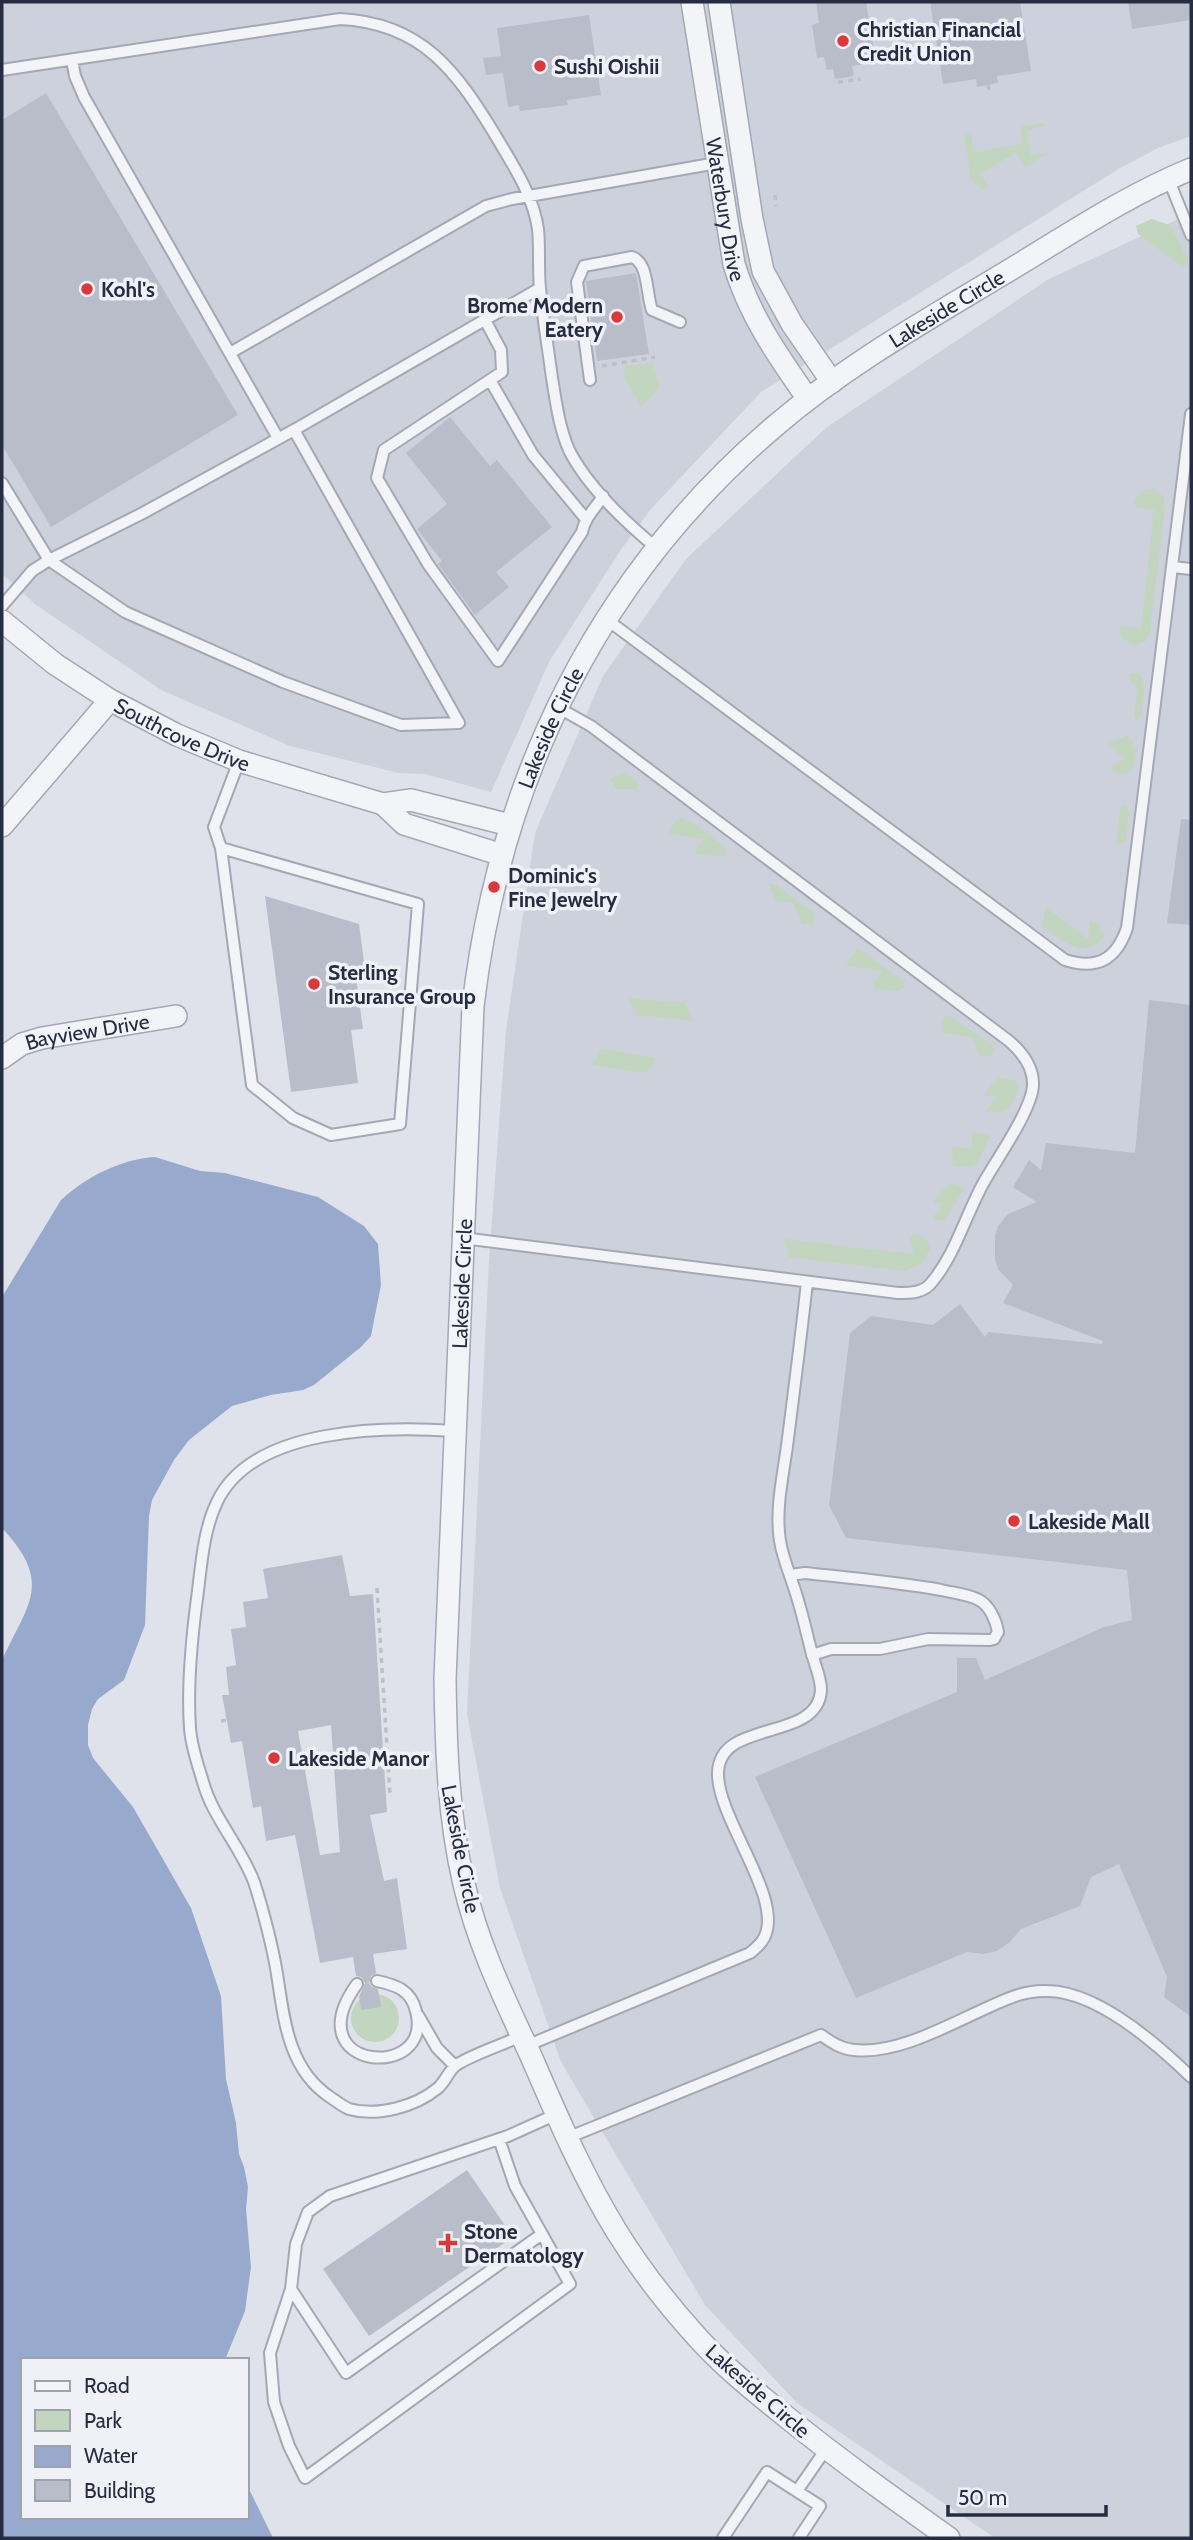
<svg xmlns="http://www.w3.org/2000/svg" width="1193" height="2540" viewBox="0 0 1193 2540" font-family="Cabin,sans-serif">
<rect width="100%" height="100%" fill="#dfe2ea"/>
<path fill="#cdd1dc" d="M8 2H1191V136L1158 148 1120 168 761 392 651 509 620 551 549 662 491 792 425 774 399 773 290 746 161 690 35 604 2 574V3Z
M1191 213V2538H995L797 2403 705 2305 561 2062 500 1888 467 1714 489 1260 506 1030 535 833 603 676 686 559 827 427 1049 279Z"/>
<path fill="#c2d5bf" d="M1043 123 1044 126 1027 130 1031 155 1048 153 1026 167 1016 152 981 174 988 187 985 191 971 180 964 135 971 134 974 152 1022 144 1020 126Z
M1152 219 1170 225 1188 260 1187 265 1182 266 1138 234 1136 226Z
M652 363 660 387 641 407 625 378V366Z
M1153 489 1163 496 1165 510 1150 630 1146 641 1133 645 1122 638 1119 626 1141 628 1154 510 1137 507 1134 504C1136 494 1143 490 1153 489Z
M1134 673H1139C1148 686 1143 701 1141 716L1136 720 1134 715 1137 689 1129 679 1130 674Z
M1128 735 1136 750 1134 766C1128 774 1119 777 1111 769L1112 766 1125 759 1107 744Z
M623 773 633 777 639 785 637 789H616L611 780 613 777Z
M1121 804 1127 806 1129 813 1126 841 1118 845 1116 844Z
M679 817 692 822 725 847 726 856 697 855 695 851 704 839 667 833Z
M768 883 776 885 813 912 815 923 802 924 794 904 776 901Z
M1046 907 1088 939 1090 921C1099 923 1102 927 1104 936 1086 963 1060 939 1042 926Z
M858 948 903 981 905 987 898 991 874 988 873 984 882 971 844 966Z
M629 998 685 1003 693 1021 636 1015Z
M946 1016H950L992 1045 994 1049 990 1057H981L972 1037 942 1033V1019Z
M602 1049 658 1058 646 1073 592 1065Z
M997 1078 1014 1079 1019 1089C1008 1109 1010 1115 985 1112L996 1097 984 1095Z
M972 1131 990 1136 977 1164 970 1167 953 1166 952 1147 972 1148Z
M949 1183 962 1186 964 1189 947 1217 942 1221 932 1219 942 1204 933 1202Z
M914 1234C923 1235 930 1239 930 1249L922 1263 905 1271 788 1257 784 1239 914 1254 910 1237Z
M351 2018a24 24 0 1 1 48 0a24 24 0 1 1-48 0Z"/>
<path fill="#97aacd" d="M155 1157 200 1171 225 1173 318 1197 364 1226 378 1244 381 1285 371 1336 361 1347 314 1385 303 1390 271 1395 232 1406 189 1440 174 1460 152 1500 149 1516 145 1625 124 1680 98 1699 92 1709 88 1725V1745L93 1758 133 1807 191 1908 221 1996 226 2079 236 2123 239 2154 244 2167 248 2187 246 2209 251 2267 245 2311 225 2360H23V2517H247V2485L273 2538H2V1660C29 1602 53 1583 2 1528V1297L61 1200C86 1177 121 1159 155 1157Z"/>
<path fill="#b9bdca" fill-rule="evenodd" d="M816 2H866L876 62 852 66 854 76 835 79 833 69 827 70 824 57 817 58 812 25 819 23Z
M930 2H1020L1031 71 997 76 998 83 977 87 976 79 943 84Z
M1128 2H1191V20L1132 29Z
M589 15 601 95 567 100 568 105 520 111 519 105 508 107 503 73 486 75 483 58 501 56 497 28Z
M46 93 238 415 51 527 2 445V120Z
M636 273 649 354 597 361 586 281Z
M450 417 490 466 497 460 552 527 496 572 509 587 475 615 438 564 442 561 417 529 447 504 406 453Z
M1181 819 1191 820V925L1167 923Z
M265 896 359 924 366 977 356 978 363 1029 351 1030 358 1083 291 1092Z
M1149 1000 1191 1005V2017L1164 1997 1167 1977 1119 1864 1091 1877 1080 1906 1021 1929 1010 1942 997 1951 984 1954 967 1952 856 1998 755 1777 957 1692V1658H976L985 1680 1104 1627 1132 1620 1127 1570 846 1538 829 1505 850 1333 871 1316 933 1325 960 1304 985 1337 988 1332 1102 1344 1103 1341 1003 1303 1013 1285 998 1269 995 1259V1235L998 1226 1008 1214 1037 1202 1013 1187 1029 1160 1041 1170 1046 1143 1135 1153Z
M342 1555 350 1596 373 1594 387 1812 370 1815 384 1881 397 1878 407 1949 373 1954 376 1973 371 1976 369 1983 372 1987 378 1989 381 2007 361 2010 359 1997 365 1983 361 1977 356 1976 353 1957 320 1963 295 1835 266 1841 261 1806 253 1808 242 1741 231 1743 222 1695H229L226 1667 236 1665 231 1629 246 1627 243 1602 268 1598 263 1569ZM331 1725 340 1852 320 1855 298 1731Z
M467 2170 513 2237 369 2336 323 2269Z"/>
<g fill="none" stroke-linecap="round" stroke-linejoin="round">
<defs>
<path id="lane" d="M72 60 75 76 84 97 278 438
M2 70 340 19C423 23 457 72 497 138 514 167 533 195 538 229 540 249 538 269 540 288 543 318 548 348 552 378 556 402 559 427 569 450 587 486 627 524 658 549
M1168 178 1191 235
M485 320 501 350 502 372 384 450 377 478 428 564 498 661 582 532C585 517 595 509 603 496
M230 353 486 206 512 199 717 163
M490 380 533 455 585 518
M590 380 577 282 584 266 632 257C649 263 646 294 652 310L680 322
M294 430 459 723 401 725 283 682 125 612 49 560 143 513Z
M294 430 540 288
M2 483 49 560 32 571 2 606
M1173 567 1191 569
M606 619 1065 960C1097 970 1116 960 1127 928L1191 414
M221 848 252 1085 293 1118 331 1135 400 1124 418 904 221 848 214 827 239 761
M463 1238 898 1293C911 1293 924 1293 932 1282 956 1253 966 1214 984 1182 997 1159 1031 1111 1033 1086 1034 1067 1023 1053 1009 1041L591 726 557 707
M455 1431C385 1426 252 1427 217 1502 202 1533 201 1572 196 1606 191 1646 187 1687 190 1728 191 1746 198 1765 203 1782 213 1818 241 1847 254 1882 262 1906 273 1948 277 1974 284 2019 288 2069 330 2097 336 2101 342 2106 349 2109 377 2117 415 2107 438 2088 445 2082 448 2072 455 2066 468 2056 505 2044 521 2036
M790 1575 805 1573C851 1578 897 1582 941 1590 953 1593 968 1594 979 1600 989 1605 996 1620 998 1632L994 1639 990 1640 928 1639 880 1649H831L812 1655
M357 1984C294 2071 435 2082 416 2011 411 1990 396 1985 377 1981
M418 2015 437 2048 455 2066
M526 2046 750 1953C755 1949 761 1944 764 1938 785 1899 717 1819 718 1773 719 1718 818 1743 821 1690 821 1678 815 1665 812 1654 807 1635 803 1616 797 1597 792 1579 783 1560 780 1541 775 1510 783 1476 787 1446 794 1391 801 1337 807 1282
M567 2138 821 2035C831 2042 841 2049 854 2050 898 2055 952 2023 991 2006 1009 1998 1026 1990 1047 1991 1097 1991 1157 2044 1191 2077
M499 2139 515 2186 570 2284 305 2478 289 2446 274 2402 270 2353 291 2289 296 2244 308 2212 330 2196 508 2136 557 2114
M291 2289 346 2373 542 2234
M797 2491 826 2449
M723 2538 767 2472 820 2506 799 2538"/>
<g id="street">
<path id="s1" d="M692 2 734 264C749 315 778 356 808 399"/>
<path d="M719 2 752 219 763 271 792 324 832 382"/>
<path id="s2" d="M2 621 55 664 110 700 177 735 239 761 383 804 411 800 510 825"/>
<path d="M383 804 404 824 502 855"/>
<path d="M2 826 110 700"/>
<path id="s3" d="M2 1058 22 1044 42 1038 176 1016"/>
<path id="s4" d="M949 2538C893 2498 837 2458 784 2415 753 2390 723 2366 697 2337 668 2305 640 2269 617 2232 583 2177 557 2116 531 2056 505 2000 478 1945 464 1884 448 1816 446 1748 445 1679L473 1006C500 777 598 577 775 426 845 366 925 321 1003 274 1065 237 1125 196 1191 169"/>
</g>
</defs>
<use href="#lane" stroke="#a4a8b5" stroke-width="14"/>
<use href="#street" stroke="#a4a8b5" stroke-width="24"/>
<path stroke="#bdc0c9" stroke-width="3.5" stroke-dasharray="5 5" stroke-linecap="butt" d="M838 82 861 79
M988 85 989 90
M775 195 776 206
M602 366 655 357
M377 1588 390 1795
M221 1721 227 1720"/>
<use href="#lane" stroke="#f2f4f8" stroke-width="10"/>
<use href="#street" stroke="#f2f4f8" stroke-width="21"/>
</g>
<g fill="#db383c" stroke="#eff1f7" stroke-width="2.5">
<circle cx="843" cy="41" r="7"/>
<circle cx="540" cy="66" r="7"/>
<circle cx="87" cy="289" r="7"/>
<circle cx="617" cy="317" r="7"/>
<circle cx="494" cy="887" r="7"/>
<circle cx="314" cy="984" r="7"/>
<circle cx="1014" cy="1521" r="7"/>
<circle cx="274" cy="1758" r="7"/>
<path d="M444.5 2232.5h7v7h7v7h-7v7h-7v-7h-7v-7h7z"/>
</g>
<g text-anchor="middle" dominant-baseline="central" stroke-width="7" stroke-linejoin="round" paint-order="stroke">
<g font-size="21" font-weight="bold" fill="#262d43" stroke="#eff1f7" text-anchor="start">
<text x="857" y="29">Christian Financial<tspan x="857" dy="24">Credit Union</tspan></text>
<text x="554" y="66">Sushi Oishii</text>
<text x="101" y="289">Kohl's</text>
<text x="603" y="305" text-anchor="end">Brome Modern<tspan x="603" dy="24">Eatery</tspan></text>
<text x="508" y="875">Dominic's<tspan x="508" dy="24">Fine Jewelry</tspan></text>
<text x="328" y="972">Sterling<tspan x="328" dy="24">Insurance Group</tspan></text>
<text x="1028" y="1521">Lakeside Mall</text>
<text x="288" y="1758">Lakeside Manor</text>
<text x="464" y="2231">Stone<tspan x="464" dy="24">Dermatology</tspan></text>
</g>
<g font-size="21" fill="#262d43" stroke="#eff1f7">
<text stroke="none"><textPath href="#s1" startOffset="210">Waterbury Drive</textPath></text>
<text stroke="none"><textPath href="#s4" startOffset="2594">Lakeside Circle</textPath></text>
<text stroke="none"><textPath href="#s4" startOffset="2006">Lakeside Circle</textPath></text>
<text stroke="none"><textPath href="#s2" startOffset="214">Southcove Drive</textPath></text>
<text stroke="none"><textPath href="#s3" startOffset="91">Bayview Drive</textPath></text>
<text stroke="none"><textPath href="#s4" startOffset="1438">Lakeside Circle</textPath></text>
<text transform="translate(461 1849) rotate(79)">Lakeside Circle</text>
<text transform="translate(758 2391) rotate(41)">Lakeside Circle</text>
</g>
</g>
<rect width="1193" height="2540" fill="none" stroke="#262d43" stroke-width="7"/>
<rect x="21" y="2358" width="228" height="161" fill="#eff1f7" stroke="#9fa3af" stroke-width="2"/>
<rect x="35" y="2381" width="35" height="10" fill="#f2f4f8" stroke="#9fa3af" stroke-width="2"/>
<text x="84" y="2393" font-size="21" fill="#262d43">Road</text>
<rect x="35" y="2410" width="35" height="21" fill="#c2d5bf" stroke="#9fa3af" stroke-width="2"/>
<text x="84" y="2428" font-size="21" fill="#262d43">Park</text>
<rect x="35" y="2446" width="35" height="21" fill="#97aacd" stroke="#9fa3af" stroke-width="2"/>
<text x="84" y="2463" font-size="21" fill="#262d43">Water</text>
<rect x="35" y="2480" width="35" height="21" fill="#b9bdca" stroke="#9fa3af" stroke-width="2"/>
<text x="84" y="2498" font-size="21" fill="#262d43">Building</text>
<path d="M948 2505v10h158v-10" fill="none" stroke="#262d43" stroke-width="3.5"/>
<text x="958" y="2505" font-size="21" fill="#262d43" stroke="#eff1f7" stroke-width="5" paint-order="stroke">50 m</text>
</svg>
